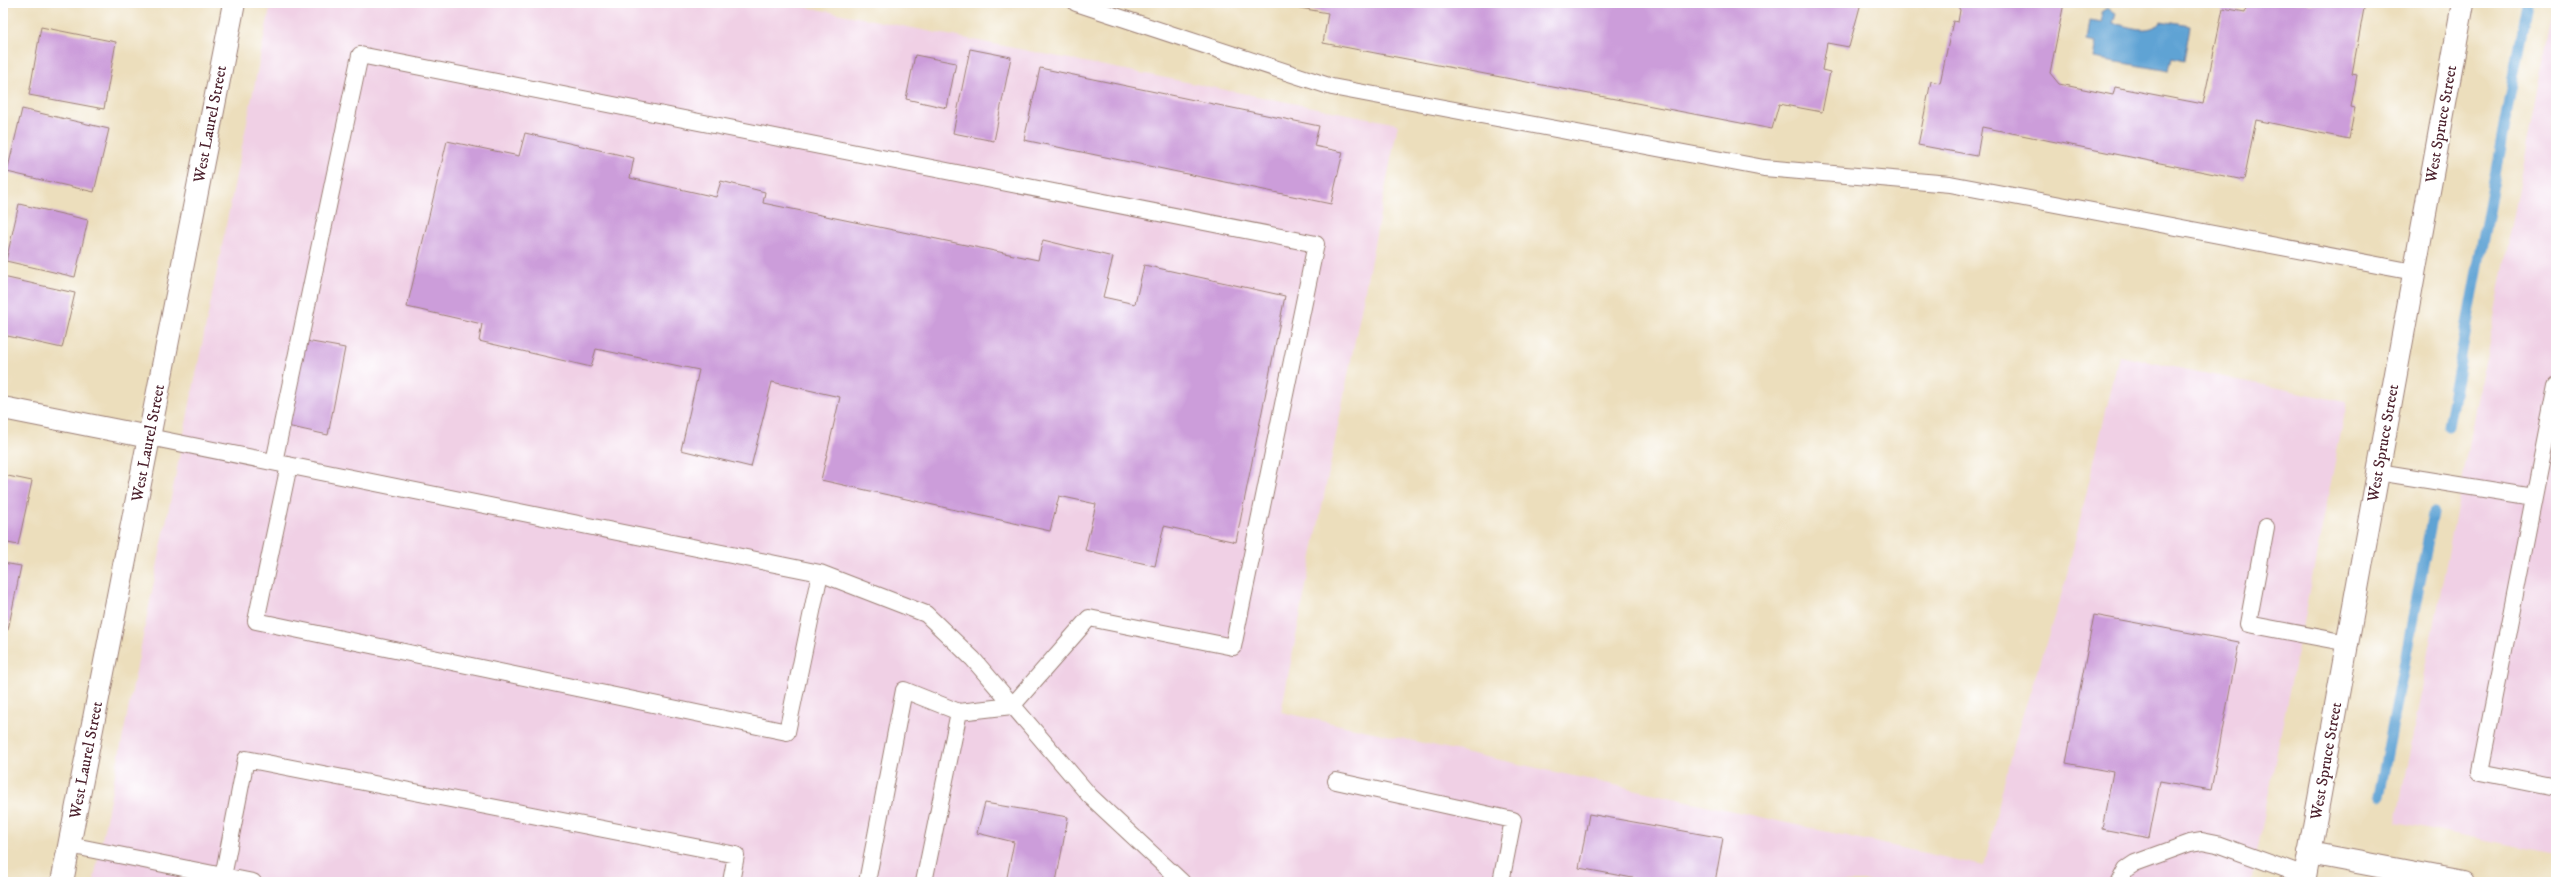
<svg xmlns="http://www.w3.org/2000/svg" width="2559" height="885" viewBox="0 0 2559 885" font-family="'IM FELL DW Pica',serif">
<rect width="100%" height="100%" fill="#fff"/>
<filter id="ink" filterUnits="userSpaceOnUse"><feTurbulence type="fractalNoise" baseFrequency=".025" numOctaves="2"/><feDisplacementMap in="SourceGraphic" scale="8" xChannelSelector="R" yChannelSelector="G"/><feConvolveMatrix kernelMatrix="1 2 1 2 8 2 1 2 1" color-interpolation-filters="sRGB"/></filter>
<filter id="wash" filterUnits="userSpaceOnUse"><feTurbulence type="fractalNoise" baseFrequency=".012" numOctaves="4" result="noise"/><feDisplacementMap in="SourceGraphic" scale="16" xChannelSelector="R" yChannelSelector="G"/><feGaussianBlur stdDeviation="0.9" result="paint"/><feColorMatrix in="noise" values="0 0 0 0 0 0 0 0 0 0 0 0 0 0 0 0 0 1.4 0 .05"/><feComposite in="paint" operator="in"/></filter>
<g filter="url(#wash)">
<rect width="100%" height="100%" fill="#ecdebc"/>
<path fill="#f0d0e5" d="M271 3H786L1398 124 1281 712 1984 866 2013 745 2065 583 2119 356 2347 402 2251 882H106L94 879Z
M2555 3H2556V854L2396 822Z"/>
<path fill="#5ea3d4" stroke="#546180" d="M2107 8 2116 13 2113 23C2128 26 2150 36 2161 21L2190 26 2184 61 2172 58 2169 71 2094 58 2097 42 2087 40 2090 20 2102 22 2101 12Z"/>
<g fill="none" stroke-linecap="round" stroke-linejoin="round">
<path stroke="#5ea3d4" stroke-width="11" d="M2448 426 2527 3
M2379 796 2433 513"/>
</g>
<g id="blocks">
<path fill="#cc9dda" d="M1272 3H1861L1849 47 1827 43 1822 70 1830 72 1822 112 1779 104 1772 129 1323 43 1328 13Z
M1956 3H2064L2050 73 2059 84 2113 95 2115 87 2203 104 2223 8 2245 12 2247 3H2365L2352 74 2357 75 2351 107 2355 108 2349 139 2256 120 2244 180 1982 127 1977 156 1918 145 1931 81 1940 83 1953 21 1958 22 1960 10Z
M41 27 116 42 104 109 29 95Z
M970 49 1011 57 994 141 953 133Z
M915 55 956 63 947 108 906 99Z
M1040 68 1319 126 1314 146 1343 152 1331 204 1024 140Z
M22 109 109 129 94 192 7 172Z
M525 133 634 158 630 178 716 197 721 181 765 192 763 203 1038 260 1043 240 1113 257 1103 297 1135 304 1144 265 1285 296 1236 542 1164 526 1155 566 1085 550 1096 504 1059 496 1050 531 821 480 840 397 772 382 751 467 681 450 699 370 596 349 591 367 479 341 482 324 407 307 447 141 519 156Z
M19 204 88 220 75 277 6 261Z
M3 277 75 293 62 348 3 335Z
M295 339 345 348 328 435 278 424Z
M3 475 32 481 18 545 3 542Z
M3 563 21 566 8 630 3 629Z
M2094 615 2239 642 2211 790 2160 781 2149 838 2102 829 2113 772 2066 763Z
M985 803 1068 817 1056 882H1006L1014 842 977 833Z
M1589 814 1723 838 1715 882H1654L1579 868Z"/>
</g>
</g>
<g filter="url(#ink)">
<use href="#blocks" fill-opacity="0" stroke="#9b7e74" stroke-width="1"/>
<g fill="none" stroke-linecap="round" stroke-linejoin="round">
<defs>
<path id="lane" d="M1076 3 1332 87 1764 168 1950 184 2414 272
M2556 386 2480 772 2556 787
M149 437 820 573 926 614 973 659 1090 796 1182 882
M274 462 360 55 1316 244 1233 647 1089 618 1012 706 959 712 904 690 867 882
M289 465 256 621 787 732 820 573
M2378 472 2534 497
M2266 527 2248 624 2348 643
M1336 781 1513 820 1501 882
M69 845 253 882
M222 882 246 759 736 855 731 882
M924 882 959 712
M2119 882 2126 869 2135 863 2190 843 2202 841 2217 844 2305 876"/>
<path id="street" d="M3 408 149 437
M2309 853 2463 882
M62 882 234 3"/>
<path id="secondary" d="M2304 882 2463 3"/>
</defs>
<use href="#lane" stroke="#9b7e74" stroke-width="18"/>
<use href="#street" stroke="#9b7e74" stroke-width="24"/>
<use href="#secondary" stroke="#9b7e74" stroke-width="24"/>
<use href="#lane" stroke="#fff" stroke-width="16"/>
<use href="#street" stroke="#fff" stroke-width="22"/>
<use href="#secondary" stroke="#fff" stroke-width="22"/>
</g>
</g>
<g text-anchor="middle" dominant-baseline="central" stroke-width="4" stroke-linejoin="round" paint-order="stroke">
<g font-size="16" fill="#4a1f2b" stroke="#fff">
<text transform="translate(210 124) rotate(-79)">West Laurel Street</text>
<text transform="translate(2441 124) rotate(-80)">West Spruce Street</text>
<text transform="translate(148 443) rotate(-79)">West Laurel Street</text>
<text transform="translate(2383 443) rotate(-80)">West Spruce Street</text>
<text transform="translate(86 760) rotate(-79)">West Laurel Street</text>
<text transform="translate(2326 761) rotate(-80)">West Spruce Street</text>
</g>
</g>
<rect width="2559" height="885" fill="none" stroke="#fff" stroke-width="16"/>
</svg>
